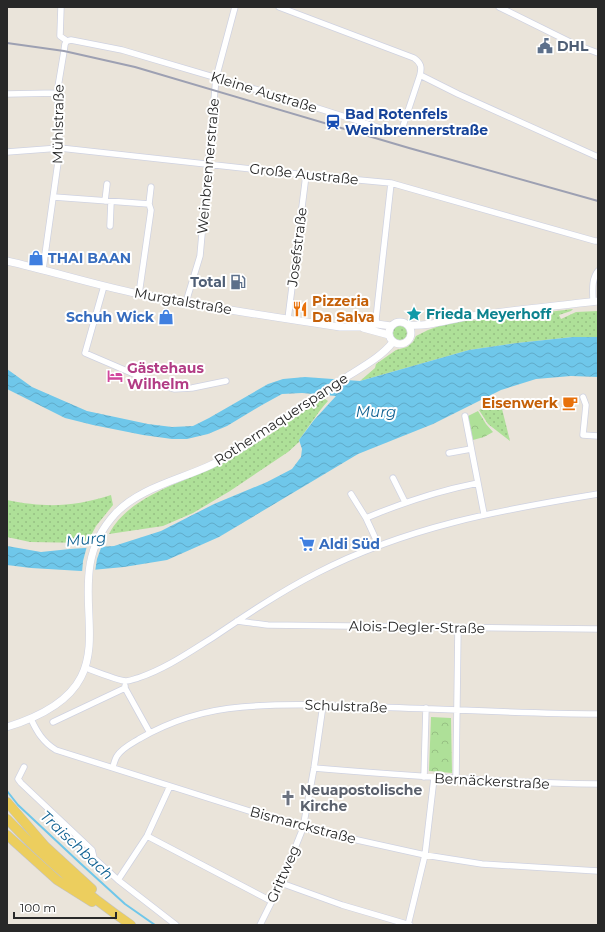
<svg xmlns="http://www.w3.org/2000/svg" width="605" height="932" viewBox="0 0 605 932" font-family="Montserrat,sans-serif">
<defs>
<pattern id="grass-dots" width="8" height="8" patternUnits="userSpaceOnUse"><rect width="8" height="8" fill="#aee098"/><path d="M2 2h.1M6 6h.1" fill="none" stroke="#96c083" stroke-width="1.8" stroke-linecap="round"/></pattern>
<pattern id="forest-crowns" width="20" height="18" patternUnits="userSpaceOnUse"><rect width="20" height="18" fill="#aee098"/><path d="M2 6a3 3 0 1 1 6 0M12 15a3 3 0 1 1 6 0" fill="none" stroke="#96c083"/></pattern>
<pattern id="water-waves" width="16" height="10" patternUnits="userSpaceOnUse"><rect width="16" height="10" fill="#6fc7ea"/><path d="M0 5q4-4 8 0t8 0" fill="none" stroke="#60abc9"/></pattern>
</defs>
<rect width="100%" height="100%" fill="#eae4da"/>
<path fill="url(#grass-dots)" d="M573 309 571 311 559 315 561 319 576 312 598 311V337H573L517 343 469 350 360 381 375 368 376 364 396 350 407 347 413 342 416 336 428 330 451 322 480 320Z
M393 333a7 7 0 1 1 14 0a7 7 0 1 1-14 0Z
M322 399H325L328 401C317 413 309 427 299 440V442L288 452 230 491 193 513 163 526 109 534C130 493 191 481 228 460 261 442 291 420 322 399Z
M500 401 510 441 488 424 479 410Z
M111 495 113 505 96 526 87 543 30 542 7 537V500C46 508 73 507 111 495Z"/>
<path fill="url(#forest-crowns)" d="M478 411 486 424 493 432 484 437 473 440 468 416Z
M431 717 451 718 452 773 429 771Z"/>
<path fill="url(#water-waves)" d="M573 337H598V377L571 376 536 379 501 390 433 424 358 454 219 537 167 560 124 567 81 571 31 568 7 565V546L41 552 70 549 114 546 161 531 214 504 267 482 292 469 301 457 302 449 299 440 314 420 336 396 302 393 282 394 262 405 227 426 208 434 187 439H172L143 435 93 425 65 418 7 389V369L32 387 87 411 148 424 172 427 193 426 209 418 268 384 283 379 305 377 360 381 469 350 517 343Z"/>
<path fill="#eae4da" d="M102 545 97 559 95 572 82 573 83 561 87 546Z"/>
<g fill="none" stroke-linecap="round" stroke-linejoin="round">
<path stroke="#6fc7ea" stroke-width="2" d="M7 791 18 805 80 863 125 904 155 925"/>
<defs>
<path id="minor" d="M279 7 414 58C421 63 422 67 420 75L458 94 598 157
M499 7 574 44 598 53
M67 41 71 40 122 50 295 101 393 132 399 133 402 129 420 75
M7 94 57 93
M7 152 60 148 306 175 391 183 595 241H598
M54 197 149 204 151 210 139 294
M105 201 107 184
M149 204 151 187
M110 226 111 202
M43 269 60 148 57 93 64 51 65 44 67 41 60 36 61 7
M104 286 85 353 155 383 174 389 192 388 226 381
M186 302 200 256 216 78 235 7
M593 302C593 291 591 280 598 271
M288 319 306 175
M377 324 376 319 391 183
M583 397 586 405 583 435 598 436
M465 416 484 514
M449 453 471 449
M393 478 405 502
M351 494 366 518
M379 546 366 518C404 502 437 491 478 483
M237 621C247 622 257 624 268 625L598 629
M86 668C94 671 119 681 126 681 130 681 134 679 138 678 165 669 188 653 212 638 246 615 280 592 317 573 406 527 500 510 598 494
M125 686V688L150 733
M31 719C37 732 43 742 56 750L303 828 425 855 482 864 598 871
M53 722 125 688
M24 767 18 779 21 783 92 850 94 858 118 880 176 925
M113 767C114 763 115 759 117 756 122 748 131 744 139 739 170 721 205 710 242 707 286 703 330 705 374 707 449 709 523 714 598 714
M314 768C409 776 503 783 598 784
M424 777 426 708
M456 779 458 627
M147 836 271 901
M118 880 147 836 170 786
M281 883 342 905 410 925
M260 925 281 883 303 828 314 768 323 705
M408 925 425 855 434 778"/>
<path id="tertiary" d="M7 261C51 271 95 285 139 294 206 307 273 317 340 327H361L377 324 391 326
M389 333a11 11 0 1 1 22 0a11 11 0 1 1-22 0Z
M408 325C429 327 450 319 471 316 513 310 556 306 598 301
M363 328 389 335
M7 727C154 682 44 591 115 514 139 488 179 480 211 465 246 448 275 424 307 403 320 395 332 386 345 378 362 367 380 358 393 342"/>
<path id="primary" d="M7 802 45 846 92 889
M7 819C44 858 86 894 131 925
M7 835 57 880 92 902"/>
</defs>
<use href="#minor" stroke="#cfd2e1" stroke-width="7"/>
<use href="#tertiary" stroke="#cfd2e1" stroke-width="8"/>
<use href="#primary" stroke="#c3c3c3" stroke-width="10"/>
<use href="#minor" stroke="#fff" stroke-width="5.5"/>
<use href="#tertiary" stroke="#fff" stroke-width="7"/>
<use href="#primary" stroke="#ecce5e" stroke-width="9"/>
<path stroke="#9da0b2" stroke-width="2" d="M7 43 64 51 135 67 409 148 598 201"/>
</g>
<defs>
<symbol id="civic-bare" viewBox="-9 -9 18 18"><path d="M-.6-6.5H3V-4.5H.6V-3L4-1V1h2V6H-6V1h2V-1L-.6-3ZM-1.2 2.5V6h2.4V2.5Z" fill="#5c6f8a" stroke="#fff" stroke-width="2.5" paint-order="stroke"/></symbol>
<symbol id="station-bare" viewBox="-9 -9 18 18"><path d="M-3-6H3Q5-6 5-4V2Q5 4 3 4L4.5 6H3L1.5 4h-3L-3 6H-4.5L-3 4Q-5 4-5 2V-4Q-5-6-3-6ZM-3.5-4v3h7v-3ZM-3.5 1v1.5H-2V1ZM2 1v1.5H3.5V1Z" fill="#1a4fb4" stroke="#fff" stroke-width="2.5" paint-order="stroke"/></symbol>
<symbol id="shop-bare" viewBox="-9 -9 18 18"><path d="M-5-2.5h2.3a2.7 3.5 0 0 1 5.4 0H5L5.5 6h-11ZM-1.5-2.5h3a1.5 2.3 0 0 0-3 0Z" fill="#3f7fe0" stroke="#fff" stroke-width="2.5" paint-order="stroke"/></symbol>
<symbol id="fuel-bare" viewBox="-9 -9 18 18"><path d="M-5.5-6h7V0h2V4h1.3V-2.5L3-4.5l.8-.8L6-3V5H2.5V1h-1V6h-7ZM-4.2-4.7v3.2H.2V-4.7Z" fill="#5c6f8a" stroke="#fff" stroke-width="2.5" paint-order="stroke"/></symbol>
<symbol id="restaurant-bare" viewBox="-9 -9 18 18"><path d="M-5-6h1v4h1v-4h1v4h1v-4h1v5L-1.5 .5V6h-2V.5L-5-1ZM5-6V6H3V1.5H1.5Q1.5-4 5-6Z" fill="#e8710a" stroke="#fff" stroke-width="2.5" paint-order="stroke"/></symbol>
<symbol id="sight-bare" viewBox="-9 -9 18 18"><path d="M0-6L1.8-2.2L6-1.7L2.9 1.2L3.7 5.4L0 3.3L-3.7 5.4L-2.9 1.2L-6-1.7L-1.8-2.2Z" fill="#0f9aa8" stroke="#fff" stroke-width="2.5" paint-order="stroke"/></symbol>
<symbol id="hotel-bare" viewBox="-9 -9 18 18"><path d="M-6-4.5h1.5V1H6V5H4.5V3h-9V5H-6ZM-4 0a1.8 1.8 0 1 1 3.6 0ZM.5 0V-2.5h3Q6-2.5 6 0Z" fill="#d1479c" stroke="#fff" stroke-width="2.5" paint-order="stroke"/></symbol>
<symbol id="cafe-bare" viewBox="-9 -9 18 18"><path d="M-5.5-4.5H6V0H3Q3 3.5 0 3.5H-2.5Q-5.5 3.5-5.5 0ZM3-3.2v2h1.7v-2ZM-6 4.5H4V6H-6Z" fill="#e8710a" stroke="#fff" stroke-width="2.5" paint-order="stroke"/></symbol>
<symbol id="supermarket-bare" viewBox="-9 -9 18 18"><path d="M-6-5.5h2.5l.6 2H6L4.5 2H-2.5L-4.4-4H-6ZM-1.5 3.2a1.3 1.3 0 1 0 .1 0ZM3 3.2a1.3 1.3 0 1 0 .1 0Z" fill="#3f7fe0" stroke="#fff" stroke-width="2.5" paint-order="stroke"/></symbol>
<symbol id="church-bare" viewBox="-9 -9 18 18"><path d="M-1.2-6h2.4v3.5h3.3v2.4h-3.3V6h-2.4V-.1h-3.3v-2.4h3.3Z" fill="#6b7280" stroke="#fff" stroke-width="2.5" paint-order="stroke"/></symbol>
</defs>
<g fill-rule="evenodd">
<use href="#civic-bare" x="534" y="35" width="22" height="22"/>
<use href="#station-bare" x="322" y="111" width="22" height="22"/>
<use href="#shop-bare" x="25" y="247" width="22" height="22"/>
<use href="#fuel-bare" x="227" y="271" width="22" height="22"/>
<use href="#restaurant-bare" x="289" y="298" width="22" height="22"/>
<use href="#sight-bare" x="403" y="303" width="22" height="22"/>
<use href="#shop-bare" x="155" y="306" width="22" height="22"/>
<use href="#hotel-bare" x="104" y="365" width="22" height="22"/>
<use href="#cafe-bare" x="559" y="392" width="22" height="22"/>
<use href="#supermarket-bare" x="296" y="533" width="22" height="22"/>
<use href="#church-bare" x="277" y="787" width="22" height="22"/>
</g>
<g text-anchor="middle" dominant-baseline="central" stroke-width="4" stroke-linejoin="round" paint-order="stroke">
<g font-size="14" font-weight="bold" fill="#4e5e75" stroke="#fff" text-anchor="start">
<text x="557" y="46">DHL</text>
<text x="226" y="282" text-anchor="end">Total</text>
</g>
<g font-size="14" fill="#282828" stroke="#fff">
<text transform="translate(264 92) rotate(17)">Kleine Austraße</text>
<text transform="translate(58 124) rotate(-89)">Mühlstraße</text>
<text transform="translate(208 166) rotate(-85)">Weinbrennerstraße</text>
<text transform="translate(304 174) rotate(6)">Große Austraße</text>
<text transform="translate(297 247) rotate(-83)">Josefstraße</text>
<text transform="translate(183 301) rotate(10)">Murgtalstraße</text>
<text transform="translate(281 419) rotate(-33)">Rothermaquerspange</text>
<text transform="translate(417 627) rotate(1)">Alois-Degler-Straße</text>
<text transform="translate(346 706) rotate(2)">Schulstraße</text>
<text transform="translate(492 781) rotate(3)">Bernäckerstraße</text>
<text transform="translate(303 825) rotate(15)">Bismarckstraße</text>
<text transform="translate(283 874) rotate(-66)">Grittweg</text>
</g>
<g font-size="14" font-weight="bold" fill="#164399" stroke="#fff" text-anchor="start">
<text x="345" y="114">Bad Rotenfels<tspan x="345" dy="16">Weinbrennerstraße</tspan></text>
</g>
<g font-size="14" font-weight="bold" fill="#366cbe" stroke="#fff" text-anchor="start">
<text x="48" y="258">THAI BAAN</text>
<text x="154" y="317" text-anchor="end">Schuh Wick</text>
<text x="319" y="544">Aldi Süd</text>
</g>
<g font-size="14" font-weight="bold" fill="#c56008" stroke="#fff" text-anchor="start">
<text x="312" y="301">Pizzeria<tspan x="312" dy="16">Da Salva</tspan></text>
<text x="558" y="403" text-anchor="end">Eisenwerk</text>
</g>
<g font-size="14" font-weight="bold" fill="#0d838f" stroke="#fff" text-anchor="start">
<text x="426" y="314">Frieda Meyerhoff</text>
</g>
<g font-size="14" font-weight="bold" fill="#b23c85" stroke="#fff" text-anchor="start">
<text x="127" y="368">Gästehaus<tspan x="127" dy="16">Wilhelm</tspan></text>
</g>
<g font-size="14" font-weight="bold" fill="#5b616d" stroke="#fff" text-anchor="start">
<text x="300" y="790">Neuapostolische<tspan x="300" dy="16">Kirche</tspan></text>
</g>
<g font-size="15" font-style="italic" fill="#116393" stroke="#fff">
<text x="376" y="411">Murg</text>
<text transform="translate(86 539) rotate(-6)">Murg</text>
<text transform="translate(77 845) rotate(43)">Traischbach</text>
</g>
</g>
<rect width="605" height="932" fill="none" stroke="#282828" stroke-width="16"/>
<path d="M14 912v6h102v-6" fill="none" stroke="#282828" stroke-width="2"/>
<text x="20" y="912" font-size="12" fill="#282828" stroke="#ffffff" stroke-width="3" paint-order="stroke">100 m</text>
</svg>
